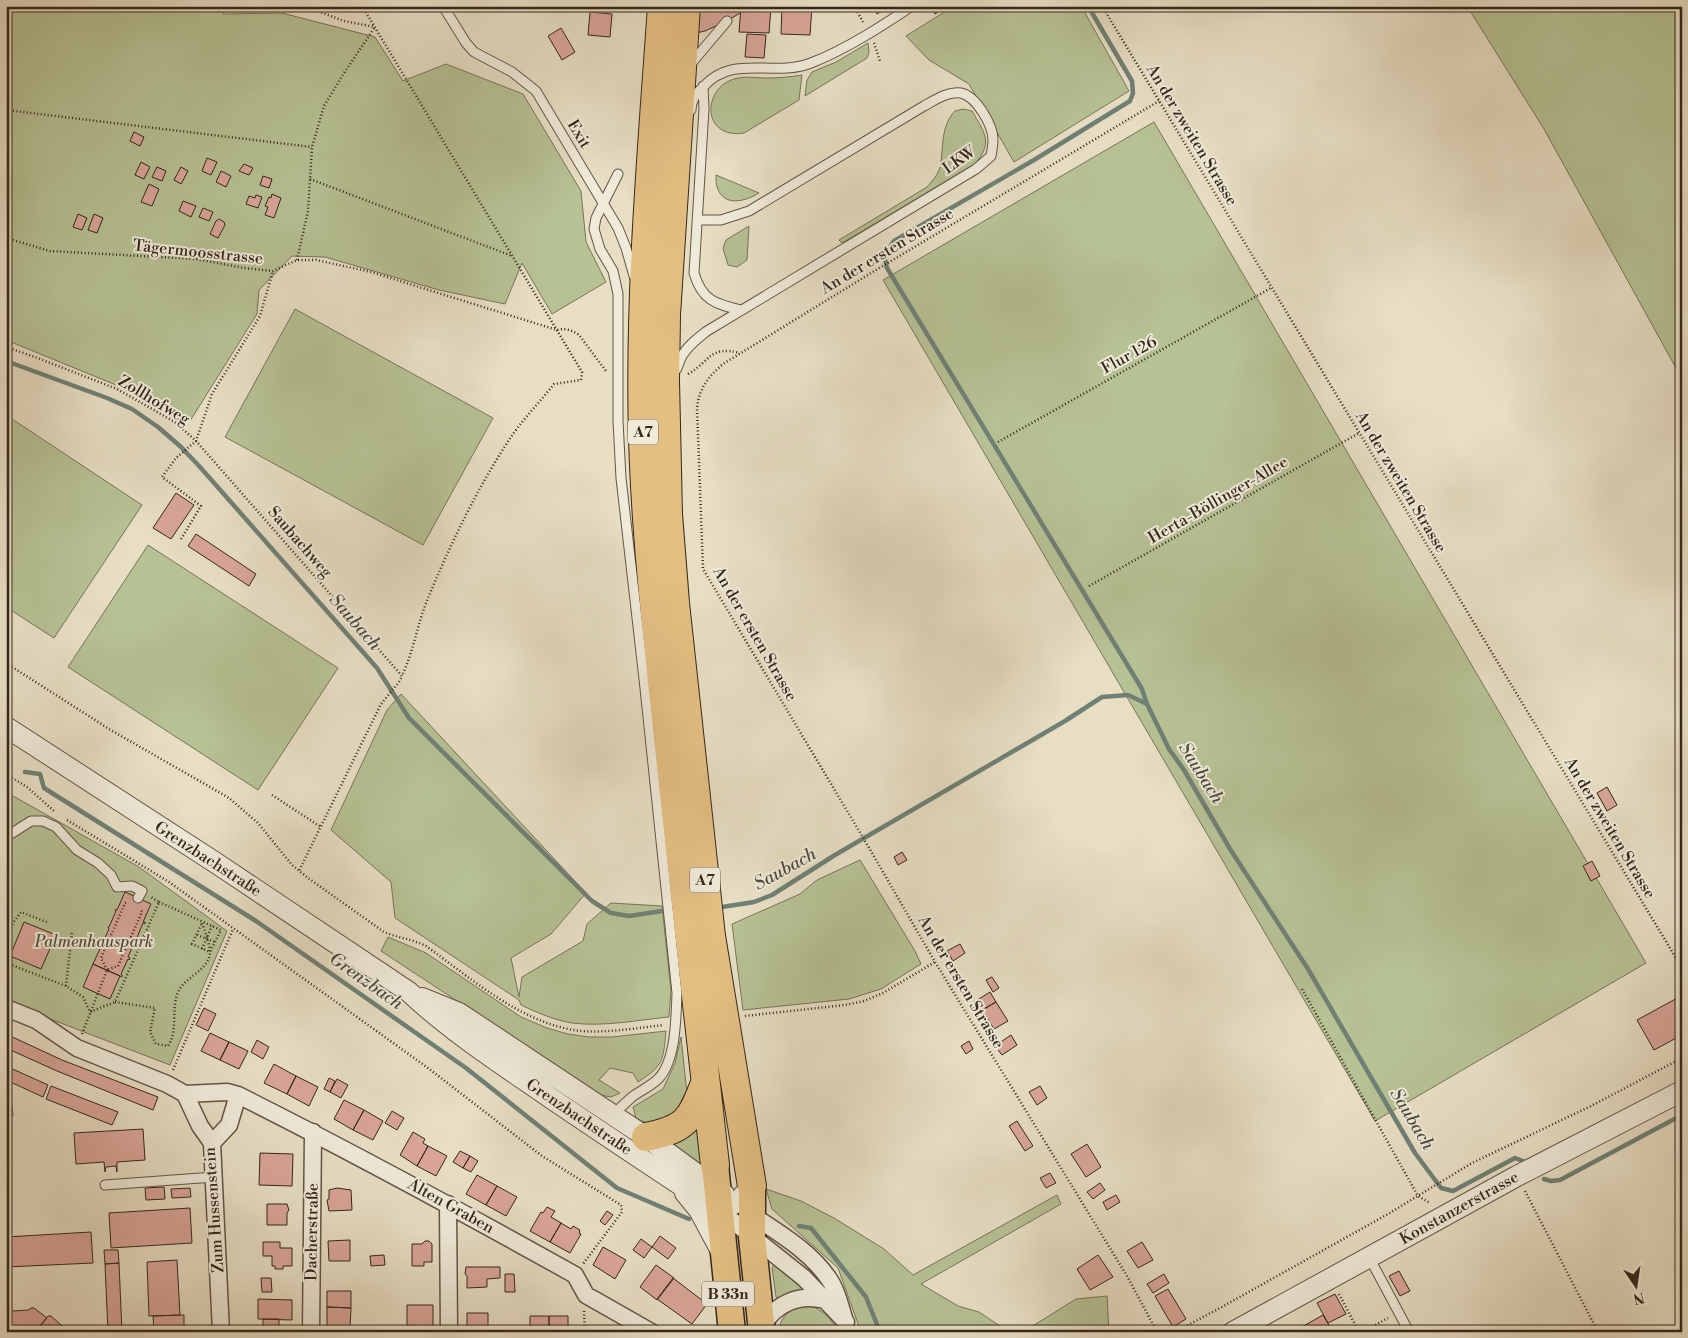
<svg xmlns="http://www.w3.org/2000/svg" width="1688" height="1338" viewBox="0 0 1688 1338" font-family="'Libre Bodoni',serif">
<rect width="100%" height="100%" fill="#e7dec4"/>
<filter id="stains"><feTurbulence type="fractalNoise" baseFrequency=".004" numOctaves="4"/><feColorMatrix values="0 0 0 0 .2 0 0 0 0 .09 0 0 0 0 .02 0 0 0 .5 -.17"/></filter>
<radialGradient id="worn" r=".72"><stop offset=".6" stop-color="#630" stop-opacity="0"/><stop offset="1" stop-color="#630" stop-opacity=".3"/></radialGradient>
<path fill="#b6c194" stroke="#767458" d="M6 6H225L223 14 282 13 375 37 403 81 446 64 523 94 581 191 586 242 606 282 552 314 522 263 505 304 439 290 325 257 292 256 259 290 257 314 190 421 116 385 6 340Z
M954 6H1081L1129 91 1014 162 969 84 929 60 906 36Z
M1467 6H1682V379L1544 129Z
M868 43 869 52 867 58 805 96 807 80 812 72 836 62Z
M802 75 799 100 744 133C737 134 731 134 724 131 703 121 709 90 729 81 741 75 754 78 767 78 779 78 790 77 802 75Z
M963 109 972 111C984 132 994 142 975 164L842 243 839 240 927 187C932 181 938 175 940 167 944 147 940 127 955 111Z
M1154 122 1646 963 1375 1121 883 280Z
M716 175 759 193C746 201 724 208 717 187 716 184 716 178 716 175Z
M749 226 747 260 737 267 728 265 723 248 726 240Z
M295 309 493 418 423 545 225 437Z
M6 415 142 505 54 638 6 607Z
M148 545 338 668 258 790 68 667Z
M401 694 586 893 551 934 511 958 519 997 522 977 583 941 587 924 611 903 662 906 671 990 669 1017C638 1020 604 1027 572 1023 554 1020 538 1013 521 1005L519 1000 395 918 391 882 331 830 387 710Z
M6 792 139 867 227 931 170 1065 6 1002Z
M860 860 915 951 921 964 881 989 849 999 743 1010 732 924 800 894 817 880Z
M388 937 426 953 521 1017 547 1028 568 1034 589 1037H612L666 1031C663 1061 664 1065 638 1082L633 1073 610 1068 599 1080 620 1093 611 1097 600 1095 381 951Z
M681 1037 688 1103 654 1127 636 1118 633 1107 663 1089 675 1063Z
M698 1116 705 1167 667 1141Z
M766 1189 801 1201 834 1218 884 1249 913 1275 1057 1195 1061 1204 921 1284 958 1306 979 1312 1009 1332H861L838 1268 772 1209Z
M778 1262 804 1286 803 1290 792 1292 779 1299 776 1297 772 1267Z
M1107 1296 1109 1332H1023L1076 1299Z
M807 1305C823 1309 830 1318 839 1332H779C780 1315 792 1307 807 1305Z"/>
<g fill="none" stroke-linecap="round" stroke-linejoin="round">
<path stroke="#708075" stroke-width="4.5" d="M1088 6 1132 81 1133 93 1130 101 1034 160 894 241 884 255 887 268 1142 689 1147 704 1169 749 1184 770 1230 849 1308 969 1415 1153 1441 1188 1453 1191 1515 1158 1523 1161
M6 361 107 398 132 409 158 427 181 447 200 467 377 668 409 718 592 901 611 913 629 916 662 911
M25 772 40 774 44 788 256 921 466 1068 617 1188 689 1219
M722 907 754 902 772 895 835 855 1065 721 1102 697 1128 695 1147 704
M1544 1179 1551 1181 1560 1180 1682 1115
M799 1226 811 1228 866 1297 880 1332"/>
</g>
<path fill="#d8a598" stroke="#35271c" d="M659 6H741L740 13 727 21 705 31 687 35Z
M741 6H771L769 33 739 32Z
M782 6H812L810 35 781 34Z
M872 6H890L877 14Z
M931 6H948L935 14Z
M590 12 612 14 610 37 588 35Z
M561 28 575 52 562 60 548 36Z
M747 34 766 35 764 58 745 57Z
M134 132 144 137 140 146 130 141Z
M207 158 217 162 211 175 202 171Z
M141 162 150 167 144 179 135 175Z
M244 164 253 168 249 175 239 171Z
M157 167 166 171 162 181 152 177Z
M181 167 188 171 181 184 174 180Z
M221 171 231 176 226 187 216 182Z
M263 176 272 179 269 188 260 185Z
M149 184 159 189 152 206 141 202Z
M272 194 281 198 274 218 265 215 268 207 265 206 269 197 271 198Z
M256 195 262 197 258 208 246 204 249 196 255 198Z
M183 201 196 206 191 217 179 211Z
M203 208 213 212 209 221 199 217Z
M78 214 87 218 82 230 73 227Z
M94 214 103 218 97 233 88 230Z
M219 219 224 222 225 225 218 238 210 234 216 221Z
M176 493 194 505 171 539 153 528Z
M196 534 256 574 249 586 188 546Z
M1607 787 1617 805 1607 811 1597 793Z
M902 852 907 860 898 865 894 857Z
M1592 861 1600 876 1591 881 1583 866Z
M125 892 151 904 143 922H145V924L143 923 136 940H138L137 942 135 941 128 957 130 958 129 960 128 959 121 974 122 975V977L93 964 109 929 108 927H109L116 911H115L116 909 117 910Z
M24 922 56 935 41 969 10 956Z
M960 944 965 953 953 961 947 951Z
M93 964 120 976 110 999 83 987Z
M992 977 999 988 993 992 986 980Z
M990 992 996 1002 977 1013 971 1004Z
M1681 996 1682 1035 1654 1050 1637 1020Z
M996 1002 1008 1021 994 1029 982 1010Z
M204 1008 216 1014 208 1031 196 1025Z
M210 1033 229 1042 220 1060 201 1051Z
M6 1034 62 1060 158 1097 153 1110 57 1071 6 1048Z
M1011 1035 1017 1045 1002 1055 995 1046Z
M257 1040 269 1047 263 1059 251 1052Z
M969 1041 973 1049 966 1054 961 1046Z
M229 1042 248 1051 239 1069 220 1060Z
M274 1064 296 1076 287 1094 264 1083Z
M6 1066 48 1085 43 1097 6 1080Z
M296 1076 318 1087 309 1106 287 1094Z
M329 1078 335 1081 330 1092 324 1089Z
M337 1079 348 1085 341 1098 330 1092Z
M6 1086H10L13 1116 6 1117Z
M51 1086 118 1112 112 1125 46 1099Z
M1040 1086 1047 1098 1037 1105 1029 1092Z
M344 1100 364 1110 353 1130 334 1119Z
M364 1110 383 1121 373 1140 353 1130Z
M392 1111 404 1118 397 1130 385 1123Z
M1017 1121 1033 1146 1025 1151 1009 1126Z
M143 1129 145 1160 117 1162V1172L116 1166 106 1167 105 1172 104 1162 76 1164 74 1133Z
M413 1132 425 1139 423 1143 428 1146 417 1166 400 1155Z
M1087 1144 1101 1167 1086 1177 1071 1154Z
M428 1146 447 1156 436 1176 417 1166Z
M460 1151 470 1156 463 1168 453 1162Z
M260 1153 293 1154 292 1186 259 1185Z
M470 1156 478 1161 471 1172 463 1168Z
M1050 1173 1056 1183 1046 1188 1040 1178Z
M477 1175 497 1186 486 1205 466 1194Z
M1100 1183 1105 1190 1093 1199 1087 1192Z
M497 1186 517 1197 506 1216 486 1205Z
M164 1187 165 1199 146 1200 145 1188Z
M190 1188 191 1197 172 1198 171 1189Z
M337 1188 351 1190 352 1210 329 1211 327 1200 329 1199V1190Z
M1116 1195 1120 1202 1107 1210 1103 1202Z
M267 1204H287L289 1210 287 1213V1225H267Z
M547 1207 555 1211 551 1217 561 1223 550 1242 530 1231 541 1212 543 1213Z
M190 1208 192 1243 111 1248 109 1213Z
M607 1211 613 1215 605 1225 600 1221Z
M561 1223 571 1229 573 1226 580 1230 579 1233 581 1234 570 1253 550 1242Z
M91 1232 93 1263 6 1267V1237Z
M660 1236 676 1248 668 1259 652 1247Z
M641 1239 652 1247 644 1258 633 1250Z
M350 1240V1261H329L328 1241Z
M425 1241H429L432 1244V1262H424V1266H412V1244H422Z
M263 1242H280V1248H292V1266H283V1269H275V1266H272V1256H263Z
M1142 1242 1153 1260 1138 1268 1127 1251Z
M603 1247 626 1260 615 1279 593 1265Z
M104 1250H118L119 1263 105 1264Z
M384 1255 385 1265 371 1266 370 1256Z
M1098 1255 1113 1277 1090 1290 1077 1269Z
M177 1260 180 1315 149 1316 147 1262Z
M119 1263 122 1332H108L105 1264Z
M656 1265 674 1278 657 1300 640 1287Z
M466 1267H500V1278L487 1279V1287L467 1288V1276L465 1274Z
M1399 1271 1410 1291 1400 1296 1389 1276Z
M505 1274H514L515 1292H505Z
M1164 1274 1169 1283 1153 1293 1147 1284Z
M261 1278H271L272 1292H262Z
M673 1278 707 1304 692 1324 657 1299Z
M1168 1289 1186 1319 1173 1327 1155 1296Z
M327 1291H351V1308L327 1307Z
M1335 1294 1346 1314 1328 1323 1317 1303Z
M258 1299 292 1300V1320L258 1319Z
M407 1305H433V1327L407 1326Z
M6 1307H9L13 1311 29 1310 31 1308H34L47 1318 35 1332H6Z
M327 1307 351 1308 350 1327H327Z
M467 1313H488V1332H467Z
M184 1315V1332H154L153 1316Z
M1323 1315 1333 1332H1293Z
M48 1316H51L69 1332H35Z
M530 1316H549V1332H530Z
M549 1316H568V1332H549Z
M263 1319H279V1328H263Z
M416 1327H433V1332H416Z"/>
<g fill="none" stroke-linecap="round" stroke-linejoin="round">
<defs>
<path id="service" d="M443 6 466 43 474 52 512 72 536 91 618 228 626 248 634 276
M689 66 727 21
M703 86 704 109 694 273C702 301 716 304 741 310
M691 110C691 101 696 93 703 87 734 53 772 78 811 63 845 50 882 26 912 6
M674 372C679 368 678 363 681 358 686 347 698 338 707 331L976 169 991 156C992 150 993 145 993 140 993 125 976 96 961 93 948 91 935 100 924 106L749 211 721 220H697
M6 837 31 821H43L56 827 77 850 98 863 111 875 117 887 132 886 142 891 138 898
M612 1116C619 1109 625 1103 632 1097 640 1091 651 1086 658 1079 676 1061 676 1018 677 993L644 679 621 478 618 421V294L613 271 600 249 594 229 596 218 618 174
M105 1185 214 1177
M1369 1257 1407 1328"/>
<path id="minor" d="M6 1008 36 1020 77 1048 167 1084 185 1094 227 1092 238 1095C352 1152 464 1213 575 1275L586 1295 651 1332
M185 1094 200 1126 212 1143 221 1332
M212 1143 229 1125 238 1095
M448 1204 449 1332
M719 1210 804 1278 846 1322
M752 1215C779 1233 810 1251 829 1279 837 1290 840 1305 844 1318
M762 1326C776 1304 798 1293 825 1300
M311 1332 313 1132"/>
<path id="tertiary" d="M6 727 216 863 409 992C453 1033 503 1065 552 1099 607 1136 663 1174 719 1210L736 1203 752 1186
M422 998 459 1013 646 1137 724 1194
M685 1193 699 1210 721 1251
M1233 1332 1517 1176 1682 1091"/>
<path id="primary" d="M715 1165 732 1332
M752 1186V1237L762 1332"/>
<path id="motorway" d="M662 6C652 150 639 294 643 438 646 541 658 644 669 747 684 886 699 1026 715 1165
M686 6 666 315 665 381 668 514 675 603 711 936 752 1186
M646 1137C686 1129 691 1120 705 1083"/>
</defs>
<use href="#service" stroke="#625546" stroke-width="11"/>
<use href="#minor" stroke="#625546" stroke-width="19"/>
<use href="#tertiary" stroke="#625546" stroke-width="22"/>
<use href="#primary" stroke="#35271c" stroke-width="29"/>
<use href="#motorway" stroke="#35271c" stroke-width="30"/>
<path stroke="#35271c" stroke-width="2.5" stroke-dasharray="1 2.5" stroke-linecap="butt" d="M273 6 312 9 344 21 375 27
M362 6 582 372 581 380 554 384C540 402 523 419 511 437 477 488 449 547 426 603 417 627 413 652 402 676
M854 6 863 22
M1102 6 1682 968
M874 43 880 61
M6 110 312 147
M310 179 512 256
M6 238 50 251 196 259 244 268 273 271 297 260H316L371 272 557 330C565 328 572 330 579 335L606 371
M297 260 308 211 312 147 324 106 344 73 375 27
M6 347 35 357 117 389 175 422 196 441 402 676 399 682 381 704 299 871
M688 374C710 362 709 345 740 353
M998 442 1271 288
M181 539 201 506 162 477 176 458 196 441 212 394 260 316 273 271
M1089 586 1359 433
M6 663 109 729 229 798 258 823 292 865 308 878 384 932C398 938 412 939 426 946 472 979 522 1024 580 1031 608 1033 637 1028 664 1025
M6 774 27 787 54 811
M272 795 321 827
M67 820 169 882 428 1068 542 1156 621 1205 622 1212 583 1264
M159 902 221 930 210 952 192 944 202 923
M6 933 21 912 49 923
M197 935 215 942
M202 949 212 926
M6 963 66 986 83 997 90 1012 115 1002 159 902 151 897
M107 970 101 958 125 903 128 902
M66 986 72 933
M1302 989 1418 1196 1430 1203
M115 1002 155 1008 150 1032 156 1044 168 1046C179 1029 170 1007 179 990 186 977 210 969 210 952 210 944 204 930 202 922
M745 1016 845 1005 864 1001 883 993 935 962
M82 1034 107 970 118 966 142 912 141 910
M173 1070 233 929
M1525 1191 1598 1332
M1339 1294 1359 1332
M584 1311 585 1332
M1157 1332 1127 1276 935 962 868 846 703 569 697 408C699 388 709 376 723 364L876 270 1159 101
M1175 1332 1220 1308 1388 1214 1472 1163 1591 1106 1682 1058
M1363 1332 1388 1318"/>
<use href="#service" stroke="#efead9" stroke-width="9"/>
<use href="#minor" stroke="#efead9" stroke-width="16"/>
<use href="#tertiary" stroke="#efead9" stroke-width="20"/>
<use href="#primary" stroke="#e4bf82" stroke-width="26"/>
<use href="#motorway" stroke="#e4bf82" stroke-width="28"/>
</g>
<g text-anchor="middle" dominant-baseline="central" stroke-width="4" stroke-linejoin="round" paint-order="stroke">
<g fill="#efead9" stroke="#6d6255" stroke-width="1">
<rect x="628" y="419.5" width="30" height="25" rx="4"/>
<rect x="690" y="867.5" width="30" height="25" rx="4"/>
<rect x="702" y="1281.5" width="52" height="25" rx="4"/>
</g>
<g font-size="15" font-weight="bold" fill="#35271c">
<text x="643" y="432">A7</text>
<text x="705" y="880">A7</text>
<text x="728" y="1294">B 33n</text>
</g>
<g font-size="16" fill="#35271c" stroke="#efead9">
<text transform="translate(579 134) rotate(59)">Exit</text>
<text transform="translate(1192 135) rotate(59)">An der zweiten Strasse</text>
<text transform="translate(959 160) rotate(-35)">LKW</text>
<text transform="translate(887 251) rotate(-31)">An der ersten Strasse</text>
<text transform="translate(198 252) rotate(6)">Tägermoosstrasse</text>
<text transform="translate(1129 355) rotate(-29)">Flur 126</text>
<text transform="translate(154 400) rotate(31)">Zollhofweg</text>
<text transform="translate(1401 482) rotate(59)">An der zweiten Strasse</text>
<text transform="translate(1218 500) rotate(-30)">Herta-Böllinger-Allee</text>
<text transform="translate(300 542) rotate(49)">Saubachweg</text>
<text transform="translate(755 634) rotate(60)">An der ersten Strasse</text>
<text transform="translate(1610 828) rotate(59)">An der zweiten Strasse</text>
<text transform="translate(208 859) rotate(33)">Grenzbachstraße</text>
<text transform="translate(961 982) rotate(59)">An der ersten Strasse</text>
<text transform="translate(579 1117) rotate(34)">Grenzbachstraße</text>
<text transform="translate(451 1206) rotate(29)">Alten Graben</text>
<text transform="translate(1459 1208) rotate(-29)">Konstanzerstrasse</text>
<text transform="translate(214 1210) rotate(-94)">Zum Hussenstein</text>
<text transform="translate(312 1232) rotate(-89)">Dacherstraße</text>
</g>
<g font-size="16" font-style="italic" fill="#554e3a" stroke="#efead9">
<text x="94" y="942">Palmenhauspark</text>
</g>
<g font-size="18" font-style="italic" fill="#4e4c41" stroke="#efead9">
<text transform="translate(355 622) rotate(49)">Saubach</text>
<text transform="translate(1201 773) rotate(58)">Saubach</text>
<text transform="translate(785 869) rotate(-29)">Saubach</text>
<text transform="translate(366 981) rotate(35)">Grenzbach</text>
<text transform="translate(1412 1119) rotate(59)">Saubach</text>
</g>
</g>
<rect width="1688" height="1338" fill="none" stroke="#e7dec4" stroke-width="25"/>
<rect x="8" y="8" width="1673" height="1323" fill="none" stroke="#35271c" stroke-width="2.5"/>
<rect x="12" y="12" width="1663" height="1313" fill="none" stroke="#35271c"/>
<g transform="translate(1636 1286) rotate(167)" stroke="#efead9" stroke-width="4" paint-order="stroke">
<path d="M0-4L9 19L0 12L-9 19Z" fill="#35271c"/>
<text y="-8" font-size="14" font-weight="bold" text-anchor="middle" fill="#35271c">N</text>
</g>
<rect width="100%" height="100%" filter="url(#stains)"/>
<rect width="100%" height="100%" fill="url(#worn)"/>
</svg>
